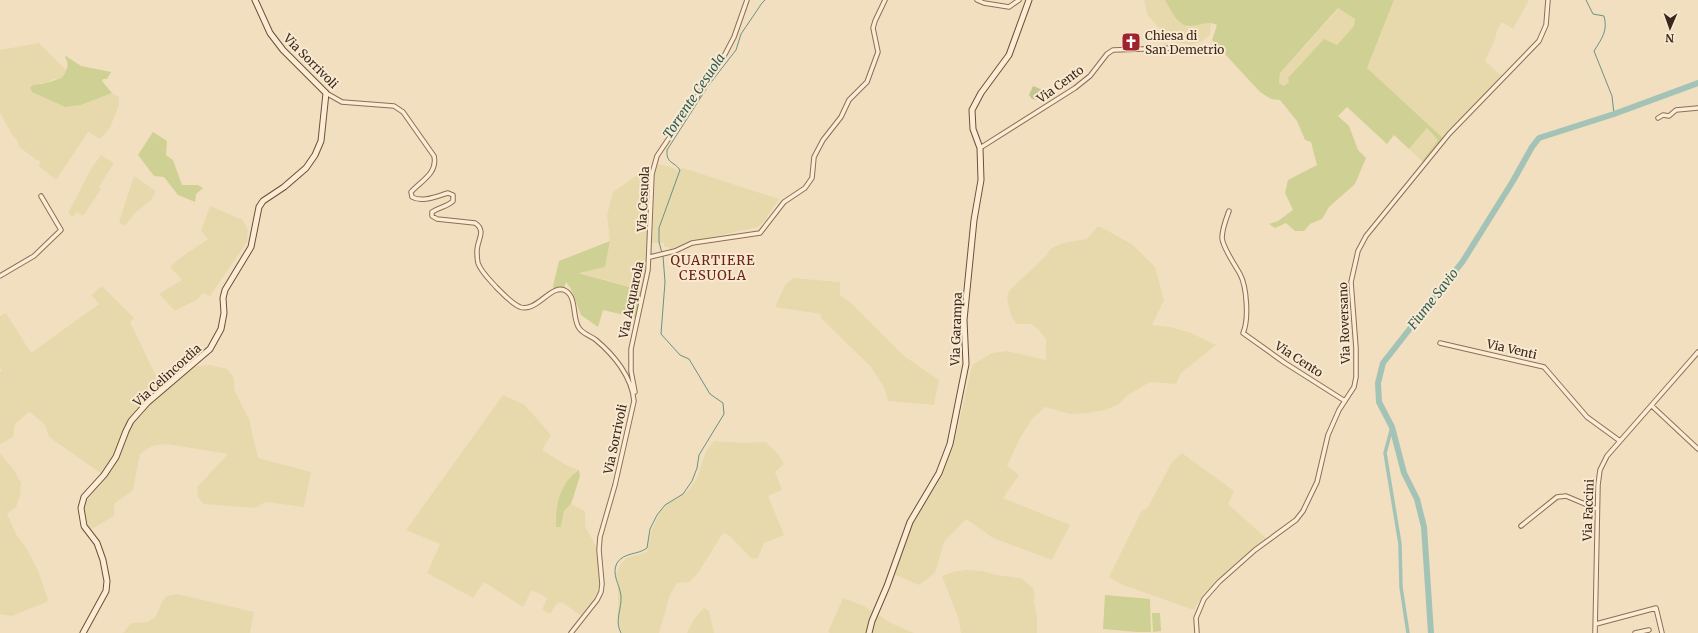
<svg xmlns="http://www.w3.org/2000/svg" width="1698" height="633" viewBox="0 0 1698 633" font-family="Merriweather,serif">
<rect width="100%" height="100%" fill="#f2dfc0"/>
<path fill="#e8d9ac" d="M1144 0H1165L1170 10 1180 23 1188 27 1211 22 1210 35 1200 42 1190 45 1168 41 1166 35 1148 16Z
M1394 0H1529L1513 29 1502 22 1496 32V37L1485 61 1502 76 1443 138 1367 68Z
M1339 8 1355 19 1354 26 1337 45 1289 78V82L1284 86 1279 83 1280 73Z
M39 43 66 70 62 78 54 79 47 83 39 84 81 105 112 93 119 97V105L110 128 100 139 88 132 56 180 39 166 40 160 38 161 19 147 18 141 13 136 0 113V50Z
M1427 128 1439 140 1422 161 1409 149Z
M101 155 114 163 99 187 101 189 83 216 77 212 72 217 68 213 91 169Z
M657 164 668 166 677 170 683 168 779 199 764 222 758 227 690 242 671 251 669 247H664V243H652L655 171Z
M649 167 652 169 647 266 643 291 578 272 605 266 610 241 607 215 613 192Z
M134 176 156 191 151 200 135 213 125 226 119 222Z
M210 206 243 220 248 230 247 242 210 296 203 293 198 299 175 311 159 294 182 280 170 267 180 258 208 239 201 231Z
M1097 227H1101L1133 245 1155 267 1164 300 1152 325 1170 327 1191 333 1216 345 1181 373 1176 384 1150 382 1128 395 1119 404 1105 410 1087 413 1070 414 1045 407 1032 419 1019 440 1007 466 1019 475 1003 498 1070 525 1052 560 993 538 966 519 944 542 935 573 919 585 893 574 910 530 954 445 972 365 992 353 1007 351 1046 360V339L1038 329 1030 324H1016L1011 315 1007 299 1009 291 1047 255 1050 249 1063 243 1086 239 1091 235Z
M793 278 840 282V295L850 302 904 356 939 380 934 405 888 401 884 387 871 367 821 318V314L775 307 785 285Z
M102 286 134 318 130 322 157 378 167 388 196 366 211 365 227 369 233 376 235 392 249 419 258 458 311 472 304 507 265 502 255 508 203 504 198 497 197 487 228 454 166 444 152 446 140 454 133 490 114 504V516L92 529 86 523 83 513 85 500 106 477 49 437 45 425 35 416 29 412 15 424 13 437 0 444V372L2 371 0 368V316L6 313 31 353 99 304 91 295Z
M503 395 525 405 551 435 542 450 568 466 579 470 574 473 556 527H561L564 511 571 504 585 511V526L598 550 600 583 596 595 581 616 562 602 556 604 550 614 542 610 547 598 532 590 523 607 484 582 473 598 427 573 440 544 406 530Z
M714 441 743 443 766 442 778 454 784 464 775 472 782 490 768 496 784 535 764 543 758 558 752 559 730 536 723 533 700 570 690 582 677 583 670 595 659 633H622L620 629 618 616V583L615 577 620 565 626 558 647 552 651 532 661 510 670 502 688 491 697 478 706 451Z
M0 453 14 470 21 483 20 496 16 507 7 514 16 534 28 551 39 573 48 599 47 602 12 616 0 614Z
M1182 453 1234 491 1228 504 1267 539 1217 581 1198 603 1194 610 1123 585 1109 577 1142 510 1147 509 1172 462Z
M966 570 982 571 997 575 1021 578 1032 587 1035 593 1034 601 1037 618V633H961L958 617 942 576 953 572Z
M177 594 254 612 250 633H123L131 623 148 622 156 616 162 602 167 596Z
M843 598 864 606 893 624 914 633H830L828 632Z
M704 608 709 611 714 633H687L694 619Z"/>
<path fill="#ced193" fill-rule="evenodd" d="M1165 0H1394L1367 68 1443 138 1424 163 1422 161 1438 140 1427 128 1409 149 1394 135 1387 144 1347 107 1338 116 1349 126 1358 150 1366 158 1355 184 1329 207 1322 219 1310 224 1304 231H1295L1286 223 1275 228 1269 224 1278 221 1293 210 1285 193 1288 180 1317 165 1311 142 1305 140 1297 121 1280 100 1271 99 1260 92 1212 40 1217 25C1207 20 1200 26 1190 26 1178 27 1170 9 1165 0ZM1338 8 1355 19 1354 26 1337 45 1324 39 1288 78 1289 82 1284 86 1279 83 1280 73Z
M66 56 81 66 111 72 107 79H103L102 81 112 93 81 105 65 107 32 92 30 87C36 83 40 85 46 83 52 82 56 79 62 78 67 69 70 66 65 57Z
M153 132 167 141 166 155 173 160 182 185H198L203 188 196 194 195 202 178 195 164 177 154 176 138 155Z
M610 241 605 267 579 273 643 291 637 318 603 310 598 327 581 315 571 289 566 282 564 289H554L553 286 559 261Z
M579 470 580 476 571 504 564 511 561 527H556C555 506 560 482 579 470Z
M1105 595 1150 599 1151 632H1137L1103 629Z
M1152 613H1160L1161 631 1153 632Z"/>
<path fill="#c3c593" d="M1033 86 1043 90 1038 100 1032 99 1029 95Z"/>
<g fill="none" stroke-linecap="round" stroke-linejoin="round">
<path stroke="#699285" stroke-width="1" d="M1586 0 1593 14 1604 16C1608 31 1602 38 1594 51L1612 96 1614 114
M662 253 659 242V228L680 170C674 161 666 164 667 150L708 86 736 50 741 34 762 3 765 0
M621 633C614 621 622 609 621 596 620 585 611 574 617 563 624 552 638 555 647 548L650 529 657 515 665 505 683 494 692 481 697 468 699 455 724 414 723 403 710 394 689 359 680 355 661 334 665 282 663 256"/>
<path stroke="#a3c3b7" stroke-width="3.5" d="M1392 427 1385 453 1400 544 1401 587 1408 633"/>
<path stroke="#a3c3b7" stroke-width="6" d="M1431 633 1424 527 1417 499 1404 473 1392 427 1379 402 1378 383 1383 363 1463 261 1513 181 1532 147 1539 138 1614 114 1698 83"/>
<defs>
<path id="street" d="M977 0 984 3 1009 7 1019 0
M326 93 342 102 394 106 403 112 434 156C438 173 421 181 411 192L412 197C422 203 437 196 448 193L453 195V201C447 207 439 207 432 212V216L437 219 475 223C487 231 477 240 477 251 477 254 477 259 478 263 481 272 490 280 496 287 503 294 511 303 520 307 537 313 552 282 566 291 577 298 572 318 579 328 583 334 591 336 596 340 614 355 632 377 634 401L615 485 600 537 599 550 602 584 601 592 597 600 571 633
M1658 118 1663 115 1669 116 1676 110 1698 108
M980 148 1075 88 1090 76 1107 54 1113 50 1175 48
M1229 211C1226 219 1222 229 1222 238 1223 248 1235 265 1240 274 1247 287 1249 320 1243 333L1285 363 1345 401
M650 257 675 251 692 243 760 233 784 202 805 188 812 178 814 157 823 140 841 117 849 100 867 82 878 52 873 28 875 21 885 0
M0 276 34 256 61 230 41 196
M1440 343 1544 367 1587 417 1620 441
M635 392 631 371V349L648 270 652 174 657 156 723 58 734 37 747 0
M1652 406 1698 449
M1521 526 1557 497 1566 496 1597 509
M1596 624 1656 608 1662 633
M1197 633 1196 618 1204 599 1219 582 1255 550 1296 520 1303 511 1317 482 1328 435 1339 410 1354 387 1356 377V348L1351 282 1358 251 1366 236 1449 134 1539 41 1546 25 1548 0
M1595 633 1598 485 1600 470 1607 456 1698 352
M1635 633 1649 630"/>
<path id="secondary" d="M83 633 106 591 107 581 103 560 97 543 84 526 81 508 84 497 104 475 116 457 126 431 131 421 148 402 210 349 221 329 224 313 223 298 225 290 251 247 259 207 263 201 284 187 306 168 315 155 321 141 326 93 283 50 270 33 255 0
M869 633 872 621 887 586 910 522 939 473 950 444 966 364 964 320 974 220 981 180 980 148 973 129 972 110 981 93 1009 55 1029 0"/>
</defs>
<use href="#street" stroke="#8c6e56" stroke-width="5.5"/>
<use href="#secondary" stroke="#6e4f39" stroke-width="7"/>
<use href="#street" stroke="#fcecd4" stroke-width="3.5"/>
<use href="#secondary" stroke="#fcecd4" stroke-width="5"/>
</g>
<defs>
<symbol id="church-square" viewBox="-11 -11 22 22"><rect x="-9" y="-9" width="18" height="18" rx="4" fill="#a1212c" stroke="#f8e9d0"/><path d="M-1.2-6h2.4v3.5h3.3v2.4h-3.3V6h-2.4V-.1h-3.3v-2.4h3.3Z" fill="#fff"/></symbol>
</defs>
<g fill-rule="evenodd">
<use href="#church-square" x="1120" y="31" width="22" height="22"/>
</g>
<g text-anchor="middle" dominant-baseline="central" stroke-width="4" stroke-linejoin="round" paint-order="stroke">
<g font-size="12" fill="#3a281c" stroke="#f8e9d0" text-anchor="start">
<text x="1145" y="35">Chiesa di<tspan x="1145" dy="14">San Demetrio</tspan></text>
</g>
<g font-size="12" fill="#3a281c" stroke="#f8e9d0">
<text transform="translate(311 61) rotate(45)">Via Sorrivoli</text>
<text transform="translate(1060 84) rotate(-36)">Via Cento</text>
<text transform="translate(643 199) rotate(-87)">Via Cesuola</text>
<text transform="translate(631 300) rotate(-78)">Via Acquarola</text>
<text transform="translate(1344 323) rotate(-92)">Via Roversano</text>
<text transform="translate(956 329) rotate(-88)">Via Garampa</text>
<text transform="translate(1512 349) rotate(13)">Via Venti</text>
<text transform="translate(1299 359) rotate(33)">Via Cento</text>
<text transform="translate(167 375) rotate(-42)">Via Celincordia</text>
<text transform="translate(615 439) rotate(-78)">Via Sorrivoli</text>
<text transform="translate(1588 510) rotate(-88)">Via Faccini</text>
</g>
<g font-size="13" font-style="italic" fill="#2a5c54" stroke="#f8e9d0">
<text transform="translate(694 96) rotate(-56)">Torrente Cesuola</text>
<text transform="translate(1433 299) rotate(-52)">Fiume Savio</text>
</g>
<g font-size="13" letter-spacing="1" fill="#6b2217" stroke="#f8e9d0">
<text x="713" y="260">QUARTIERE<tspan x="713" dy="15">CESUOLA</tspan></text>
</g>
</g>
<g transform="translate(1670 28) rotate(182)" stroke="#f8e9d0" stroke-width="3" paint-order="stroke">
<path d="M0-3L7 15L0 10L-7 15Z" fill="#3a281c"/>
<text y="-6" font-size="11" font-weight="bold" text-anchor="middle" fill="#3a281c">N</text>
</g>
</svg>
